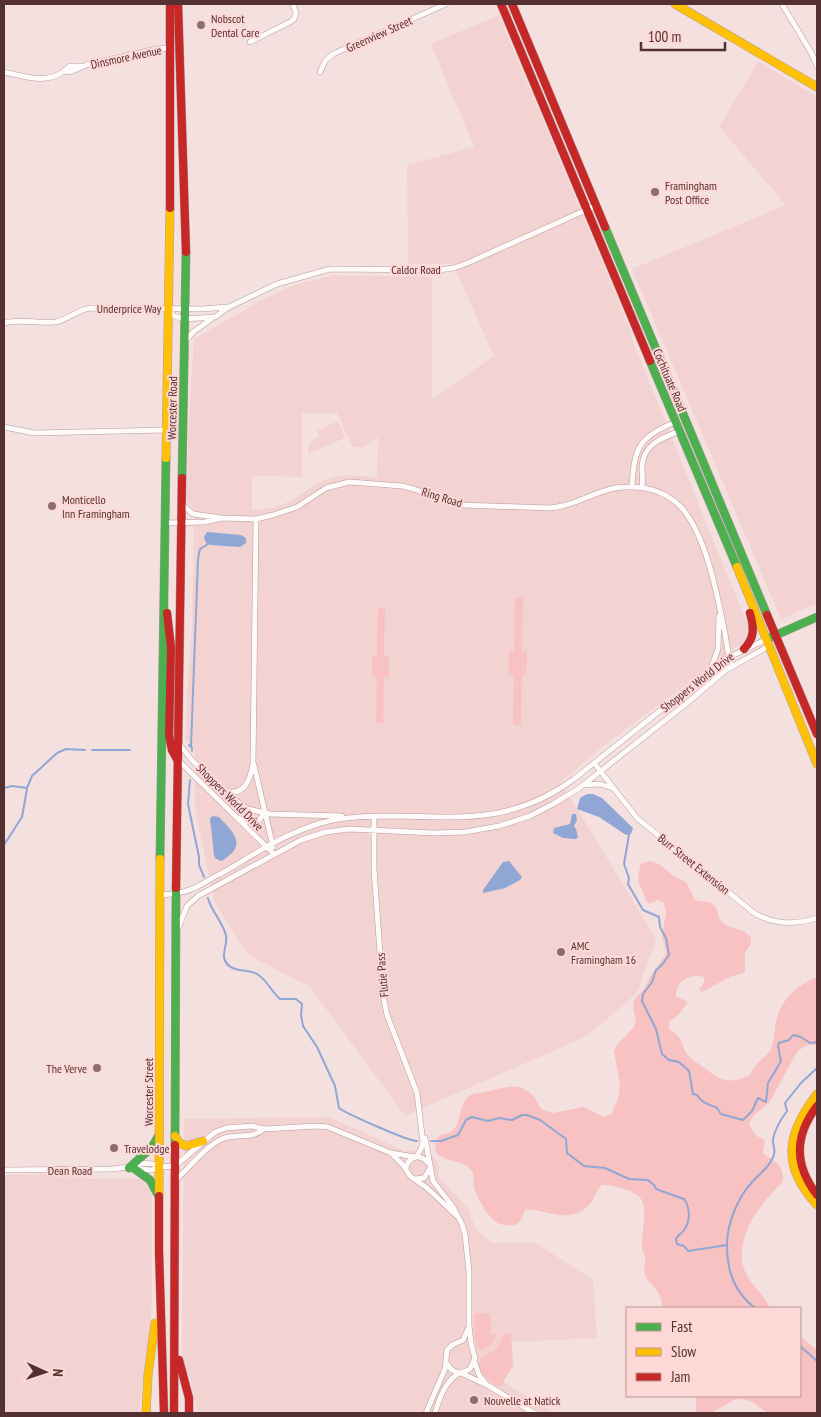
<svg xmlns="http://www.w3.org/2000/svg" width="821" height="1417" viewBox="0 0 821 1417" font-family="'PT Sans Narrow',sans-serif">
<rect width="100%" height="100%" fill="#f5e0e0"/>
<path fill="#f2d3d1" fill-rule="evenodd" d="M499 15 609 278 630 330 633 342 749 628 746 640 602 747 561 782 656 939 637 993 587 1036 405 1116 310 987 247 954 214 901 195 809V750L186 739 187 695 192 630 194 510 187 501 188 431 194 339 262 300 294 285 333 275 432 277V399L494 356 453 264H408L407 165 474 147 431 44ZM302 413H337L352 446 361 448 378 437 377 477 346 475 333 477 316 484 286 503 272 508 252 510V476L302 477Z
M758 61 817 97V603L781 619 632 269 786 205 719 127Z
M338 421 345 438 308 454V448L309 443 319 436 317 431Z
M329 1117 405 1151 429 1150 439 1166V1177L468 1209 476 1229 492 1243H536L593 1280 597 1338 512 1342 513 1365 503 1382 556 1413H198L191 1383 182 1355 184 1119Z
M67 1174 89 1179H141L152 1193V1297L150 1332 140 1401V1413H4V1175Z"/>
<path fill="#f7c2c1" d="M515 598H523L522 651H527L526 674 522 675 521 725H513L514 674H509V651H514Z
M378 607 385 608 384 656H389V677H384L383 723H376L377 677 372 676V656L377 655Z
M651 861 659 864 672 875 686 882 695 900C700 902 706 901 711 903 720 908 716 918 723 923 733 931 742 926 751 938V944L745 953V971L741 974 732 976 702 992 699 989 704 983V977C691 973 675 981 676 996L686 1001 687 1003 679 1014 669 1022V1029C683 1037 680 1042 687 1054 690 1059 694 1061 699 1064 719 1078 722 1086 749 1076 752 1072 754 1067 758 1063 763 1058 768 1055 771 1049 774 1042 774 1037 775 1029 777 1003 794 987 817 977V1046C810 1042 803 1047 797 1052L769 1103 754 1115 749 1124 755 1135 765 1140 763 1153C771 1160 784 1164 783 1179 782 1184 774 1190 771 1194 755 1212 740 1234 742 1259 744 1282 761 1288 770 1308H662C662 1287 645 1283 644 1271 644 1266 646 1261 645 1256 644 1253 642 1251 642 1249 641 1236 648 1208 641 1199 635 1190 612 1185 602 1185 595 1191 594 1202 587 1207 566 1224 548 1210 526 1209 523 1213 523 1218 519 1222 515 1226 509 1226 504 1225 489 1222 481 1203 475 1191 472 1184 476 1174 470 1169 460 1159 445 1163 436 1152 433 1133 442 1137 454 1130 462 1118 459 1104 470 1095 476 1093 483 1093 489 1091 515 1084 528 1082 541 1109L553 1113 583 1107 604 1117 612 1113 619 1096 620 1084 614 1051 617 1045 634 1027 636 1020 633 1008 634 1000 643 990 653 972 665 956 666 951 662 936 666 913 664 903 658 900 648 904 638 881 640 865 645 862Z
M475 1313 490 1314 491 1334H497L492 1344 482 1350 478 1349 475 1341Z
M503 1334H511L513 1365 501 1386H498C490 1383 472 1368 482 1358 493 1349 499 1351 503 1334Z
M800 1336 817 1350V1413H767L754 1403 747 1400 740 1399H736L711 1413H696V1396H800Z"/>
<path fill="#90a6d4" d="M207 532 241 535 246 538V543L240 547 210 545 206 543 204 537Z
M587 794H593L602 798 633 828 631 834 626 835 599 817 577 809 580 798Z
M572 814H576L577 820 574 826 576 829 578 837 576 839 563 838 553 833 554 828 570 824Z
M213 816 219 817C229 828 245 841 231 854 227 857 225 859 221 861L215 858 214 855 210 818Z
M509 861 522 877 520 880 505 888 483 893V890L503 862Z"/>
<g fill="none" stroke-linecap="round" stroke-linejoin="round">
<path stroke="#90a6d4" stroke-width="2" d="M189 745 192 748V751
M191 746 198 559 200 549 208 544
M92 750H130
M190 780 188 804 199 857V865L204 877
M4 788 12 786 27 788 32 776 57 753 66 749 85 750
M629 835 624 864 629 878 628 884 643 910 659 917 660 927 666 938 669 955 662 965 656 970 652 982 643 994 642 1001 656 1029 662 1054 669 1060 679 1062 689 1071 693 1094 697 1095C704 1105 707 1103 717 1108L721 1114 743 1120 752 1111 758 1098 766 1102 768 1083 781 1061 778 1046 779 1043 789 1040 793 1035 801 1037 810 1043 817 1042
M4 845 22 817 27 789
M208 898C211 911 223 922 226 936 228 946 219 956 228 965 236 973 247 968 257 974 267 980 271 991 280 999H296L302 1004 301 1015 303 1026 317 1047 335 1086 339 1108C347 1114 408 1141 417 1141
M431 1141H441L458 1135 466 1120 472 1117 488 1121 499 1118 512 1120 522 1115H527L540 1120 566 1139 567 1153 584 1166 605 1168 629 1179 648 1180 654 1185 656 1189 684 1199C690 1207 691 1221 684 1230 682 1233 678 1235 676 1239L677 1244 684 1246 688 1251 727 1245C727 1223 738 1197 753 1181 759 1174 767 1169 771 1161 778 1150 772 1147 773 1139 775 1129 781 1119 787 1111L785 1103 801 1083 817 1068
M727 1245C727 1271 734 1292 755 1308
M800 1346 817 1361"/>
<defs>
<path id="street" d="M782 4 812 54 817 66
M250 42 290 22 294 19 296 13 293 4
M81 66H70L64 71 70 72 86 65 156 49 171 48
M4 72C24 76 46 85 64 71
M320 72 325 61 333 54 446 4
M169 310 174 316 184 319 215 317 229 307 277 284 330 269 438 270 454 268 470 262 597 205
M4 323C20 318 38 324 55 322 68 320 78 309 91 308L202 309 227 307
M187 339 193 332 213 318
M4 427 34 433 166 430
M632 487C634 448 639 436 676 422
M642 487C643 480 642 474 642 467 643 444 662 438 680 431
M184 506 193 514 222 518
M164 523 205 522 222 518 256 519 273 515 297 507 326 488 349 482 402 486 414 489 445 501 462 505 549 508C576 507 599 487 626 487 646 486 664 491 679 505 705 531 717 593 724 629 727 642 727 653 732 666
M711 668 718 649 719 616
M180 745 191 759 226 794 248 809 270 814 342 816
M179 761 274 854
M594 763 637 818 754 913C775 925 795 925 817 918
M254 765 273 847
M584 785 600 784 612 788
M222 790C243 798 250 782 253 764L256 519
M374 816V869L383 995 387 1015 417 1093 423 1143 421 1149 416 1157
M237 818 253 823 259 820 265 813
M160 895C169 894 178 894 186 891 198 888 209 879 220 874 252 856 285 833 321 823 346 816 371 816 397 816 466 818 515 822 574 779L725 659 767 639
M179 926 187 906 198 896 301 840 326 832 349 829 434 833 465 832 499 826 530 816 553 804 578 789 687 703 726 670 769 646
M425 1138 433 1181 453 1207 462 1224 465 1234 469 1272V1325L471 1343 475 1358 470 1369C466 1372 460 1372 456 1375 444 1384 439 1400 435 1413
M393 1155 403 1165 410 1176 427 1188 458 1217
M138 1169 152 1170 159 1167 175 1166 215 1132 226 1128 252 1126 264 1129 317 1126 328 1127 391 1153 415 1157
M406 1169C408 1156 420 1153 428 1163
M4 1170 112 1169 137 1166 139 1164C146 1163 153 1163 159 1166
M415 1179 424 1178 429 1170
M175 1181C187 1170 208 1144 222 1139 235 1133 252 1140 264 1129
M446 1363 452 1370 459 1373
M475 1363 479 1375 486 1384
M461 1373 489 1386 534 1413
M426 1413 445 1369 447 1350 452 1345 463 1340 468 1329"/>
<path id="fast" d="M605 227 767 615
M650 361 737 567
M182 478 186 252
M767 639 817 617
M160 859 166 458
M175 1145 176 888
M132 1167 150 1180 158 1195
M129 1168 152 1147 159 1135"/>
<path id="slow" d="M675 4 817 87
M166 458 170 208
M737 567 817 764
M817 1094C786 1134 781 1166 817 1205
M175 1136 180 1143 186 1146 203 1141
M159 1196 160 859
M146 1413 148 1375 155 1323"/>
<path id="jam" d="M178 4 186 252
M501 4 650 361
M512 4 605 227
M170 208V4
M167 613 171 648 169 736 172 750 177 759
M767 615 817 734
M744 649C755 638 754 627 750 613
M176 888 182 478
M817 1106C794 1136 794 1165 817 1195
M159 1196V1251L164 1413
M179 1360 189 1398V1413
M174 1413 175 1145"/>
</defs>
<use href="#street" stroke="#b49b9b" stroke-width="6"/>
<use href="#fast" stroke="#b49b9b" stroke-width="9"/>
<use href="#slow" stroke="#b49b9b" stroke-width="9"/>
<use href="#jam" stroke="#b49b9b" stroke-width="9"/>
<use href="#street" stroke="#fefafa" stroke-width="5"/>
<use href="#fast" stroke="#4caf50" stroke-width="8"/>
<use href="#slow" stroke="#ffc107" stroke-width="8"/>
<use href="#jam" stroke="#c62828" stroke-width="8"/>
</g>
<g fill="#8c6e6e" stroke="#fed8d7" stroke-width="2">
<circle cx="201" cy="25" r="5"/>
<circle cx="655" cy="192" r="5"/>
<circle cx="52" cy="506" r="5"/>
<circle cx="561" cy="952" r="5"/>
<circle cx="97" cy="1068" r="5"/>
<circle cx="114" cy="1148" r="5"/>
<circle cx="474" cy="1400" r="5"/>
</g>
<g text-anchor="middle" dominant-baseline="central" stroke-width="4" stroke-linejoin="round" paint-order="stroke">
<g font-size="12" fill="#543030" stroke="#fed8d7" text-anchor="start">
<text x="211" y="18">Nobscot<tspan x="211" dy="14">Dental Care</tspan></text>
<text x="665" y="185">Framingham<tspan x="665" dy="14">Post Office</tspan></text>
<text x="62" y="499">Monticello<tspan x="62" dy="14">Inn Framingham</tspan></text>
<text x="571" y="945">AMC<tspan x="571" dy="14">Framingham 16</tspan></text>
<text x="87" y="1068" text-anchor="end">The Verve</text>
<text x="124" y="1148">Travelodge</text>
<text x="484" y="1400">Nouvelle at Natick</text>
</g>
<g font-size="12" fill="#543030" stroke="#fed8d7">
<text transform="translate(379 34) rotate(-24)">Greenview Street</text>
<text transform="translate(126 57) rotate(-12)">Dinsmore Avenue</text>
<text x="416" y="269">Caldor Road</text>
<text x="129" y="308">Underprice Way</text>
<text transform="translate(670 380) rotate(67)">Cochituate Road</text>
<text transform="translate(172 408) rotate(-89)">Worcester Road</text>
<text transform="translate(442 497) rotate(17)">Ring Road</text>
<text transform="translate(697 682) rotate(-38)">Shoppers World Drive</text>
<text transform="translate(230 797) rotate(45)">Shoppers World Drive</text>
<text transform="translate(694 864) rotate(39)">Burr Street Extension</text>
<text transform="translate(382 975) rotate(-95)">Flutie Pass</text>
<text transform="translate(148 1092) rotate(-90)">Worcester Street</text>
<text x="70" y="1170">Dean Road</text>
</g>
</g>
<rect width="821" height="1417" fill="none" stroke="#543030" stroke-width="10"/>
<rect x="626" y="1307" width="175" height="90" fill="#fed8d7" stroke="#ba9594"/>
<rect x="636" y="1323" width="25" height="8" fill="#4caf50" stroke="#ba9594"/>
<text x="671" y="1332" font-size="15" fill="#543030">Fast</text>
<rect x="636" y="1348" width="25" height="8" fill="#ffc107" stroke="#ba9594"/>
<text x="671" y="1357" font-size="15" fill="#543030">Slow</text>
<rect x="636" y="1373" width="25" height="8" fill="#c62828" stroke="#ba9594"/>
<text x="671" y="1382" font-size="15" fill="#543030">Jam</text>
<g transform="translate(45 1372) rotate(93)" stroke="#fed8d7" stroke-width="4" paint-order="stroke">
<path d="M0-4L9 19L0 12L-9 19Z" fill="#543030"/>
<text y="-8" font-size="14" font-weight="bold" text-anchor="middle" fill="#543030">N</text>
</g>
<path d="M641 42v8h84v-8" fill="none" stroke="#543030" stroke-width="2.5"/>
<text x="648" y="42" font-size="15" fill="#543030" stroke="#fed8d7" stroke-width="4" paint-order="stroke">100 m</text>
</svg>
